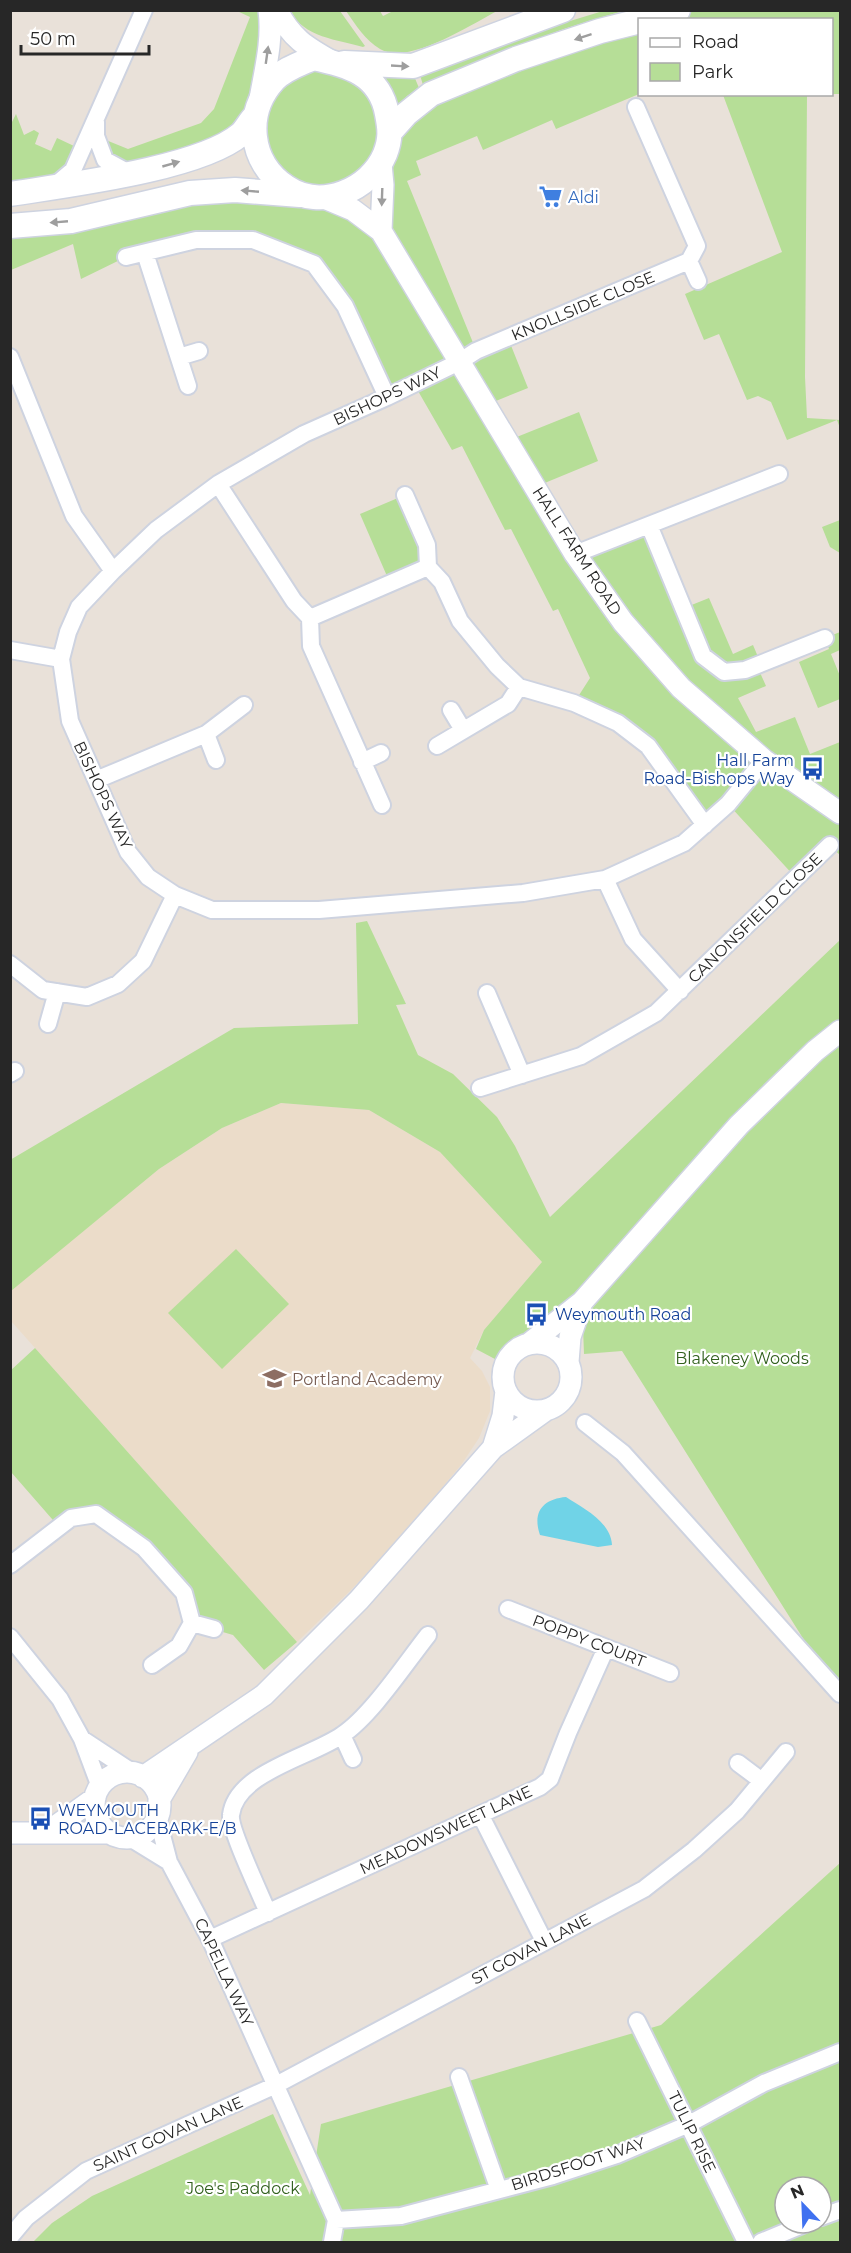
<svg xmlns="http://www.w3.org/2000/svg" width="851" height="2253" viewBox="0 0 851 2253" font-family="Montserrat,sans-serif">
<rect width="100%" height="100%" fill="#e9e1d9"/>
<path fill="#ebdcc9" d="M281 1103 369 1110 440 1152 542 1262 484 1330 470 1358 482 1371 490 1387V1411L479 1438 461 1465 403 1534 351 1590 297 1642 11 1321 10 1291 159 1169 222 1128Z"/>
<path fill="#b6de97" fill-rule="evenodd" d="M395 10 497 11C472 24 408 66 380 49 366 41 355 24 346 11H380L383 16Z
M237 11H269L260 98 313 58 379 91 406 114 639 21V94L556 129 552 120 483 150 477 136 416 161 421 175 407 181 476 350 508 338 528 388 486 405 507 441 579 412 598 461 535 487 575 554 649 525 684 608 709 598 733 654 753 645 761 664 757 666 766 686 738 698 756 732 795 717 810 754 840 742V855L830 846 796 878 728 804 705 825 648 746 574 703 590 678 558 609 553 611 511 529 505 530 462 446 452 450 414 384 387 397 314 264 253 240 126 257 81 279 73 244 11 270V226L190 193 306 196 242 133 129 173 105 160 96 136 128 149 201 123 214 109 250 17ZM383 185 381 231 324 197Z
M291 11H340L365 46 363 47C339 40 302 37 291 11Z
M603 11H623C554 30 489 56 423 85L420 75 547 28Z
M678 11H840V94H832V20H644Z
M414 76 419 88 407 96 396 110C395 96 390 88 381 77Z
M723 95H807L805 377 807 418 840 420V428L837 420 787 440 771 402 758 396 747 400 719 334 704 340 685 294 782 252Z
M16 114 24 135 34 130 39 133 35 144 51 151 57 138 74 146 84 148 73 170 11 194V124Z
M405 495 428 567 390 583 360 514Z
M840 520V553L830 547 822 527Z
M840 632V650L831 654 840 676V699L818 708 799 662 829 649 825 638Z
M367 921 406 1004 396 1005 418 1055 453 1074 497 1117 515 1146 550 1217 840 940V1697L622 1351 584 1354 582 1302C555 1321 532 1343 512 1368L476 1349 484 1330 542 1262 440 1152 369 1110 281 1103 222 1128 159 1169 11 1291 10 1160 234 1028 358 1024 356 923Z
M236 1249 289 1304 222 1369 168 1313Z
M35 1348 297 1642 264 1670 233 1635 192 1623 184 1593 97 1514 59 1527 11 1472 10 1371Z
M840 1863V2242H33L52 2223 92 2196 273 2114 310 2195 321 2124 661 2025ZM785 2187H821V2223H785Z"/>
<path fill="#70d3e7" d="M566 1497C583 1508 611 1522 612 1545L598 1547 540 1535C532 1512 543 1499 566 1497Z"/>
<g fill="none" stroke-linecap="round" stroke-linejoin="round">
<defs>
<path id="minor" d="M636 107 697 246 689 261
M96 122V136L105 160 129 173
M53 187 73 170 144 10
M145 253 188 386
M126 257 196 240H253L314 264 345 306 387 397
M698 281 689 261 476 351 459 362 387 397 304 434 218 484 156 530 113 571 79 607 68 632 61 659 70 721 128 852 148 877 175 895 212 910H319L523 893 605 879 684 843 728 804 764 760
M10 357 74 516 113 571
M179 357 199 351
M218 484 294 601 310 618 311 646 382 805
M405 495 427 545 428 567 442 582 460 621 497 666 519 687 574 703 618 723 648 746 705 825
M649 525 703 656 724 672 745 670 825 638
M575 554 779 474
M310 618 428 567
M10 650 61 659
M451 710 463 730
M206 734 216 760
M437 746 508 704 519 687
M362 762 381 753
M96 780 206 734 244 705
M605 879 633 939 680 991
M10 964 43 990 87 997 118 984 143 961 175 895
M487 993 522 1075
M48 1024 57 992
M10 1074 15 1071
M480 1088 581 1056 656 1013 830 845
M585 1423 623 1453 840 1694
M10 1565 71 1518 96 1514 144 1548 184 1593 192 1623 179 1646 152 1665
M508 1609 670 1673
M192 1623 214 1629
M10 1637 60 1699 82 1739 100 1787
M342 1735 353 1759
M82 1739 132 1772
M738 1763 762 1781
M157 1816 169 1862 210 1939 336 2220 332 2242
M481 1816 544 1941
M130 1838 169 1862
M268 1913C261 1895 229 1829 231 1815 236 1772 311 1757 342 1735 371 1716 405 1664 428 1635
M210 1939 540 1787 550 1779 568 1733 606 1648
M637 2021 746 2242
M459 2077 499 2190
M821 2217 840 2210
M336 2220 401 2216 553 2176 617 2155 689 2124 764 2083 840 2052
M10 2237 26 2218 86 2171 276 2085 644 1889 694 1850 737 1811 786 1752
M761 2242 807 2223"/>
<path id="tertiary" d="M277 10C291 38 306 47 333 62
M260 99C265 70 273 40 269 10
M381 164 383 185 381 231
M322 197 353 210 381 231 575 554 623 622 681 688 764 760 840 813
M503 1377a34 34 0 1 1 68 0a34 34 0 1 1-68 0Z
M530 1343 582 1302 739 1125 815 1051 840 1031
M568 1362 570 1337 582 1302
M493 1448 503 1416 506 1391
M94 1805a33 33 0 1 1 66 0a33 33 0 1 1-66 0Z
M143 1777 264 1695 359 1600 493 1448 546 1410
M159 1800 187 1752
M10 1833H110
M46 1833 95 1798"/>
<path id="secondary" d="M644 20 678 10
M313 58C348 65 380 74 387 114 390 129 391 139 385 154 370 190 321 211 286 187 249 162 244 113 274 80 284 69 300 64 313 58Z
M344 63 413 66 563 10
M390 132 406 114 431 94 516 59 600 31 640 21
M10 194C66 185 200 169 241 134 246 129 250 121 255 116
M10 226 71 221 190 193 235 190 300 195"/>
</defs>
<use href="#minor" stroke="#ced3e0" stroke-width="20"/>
<use href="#tertiary" stroke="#ced3e0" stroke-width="24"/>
<use href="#secondary" stroke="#ced3e0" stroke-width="27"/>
<use href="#minor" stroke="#fff" stroke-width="16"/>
<use href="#tertiary" stroke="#fff" stroke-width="21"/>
<use href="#secondary" stroke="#fff" stroke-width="24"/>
</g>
<defs><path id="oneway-solid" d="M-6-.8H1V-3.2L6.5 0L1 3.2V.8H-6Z" transform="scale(1.5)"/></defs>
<g fill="#9e9e9e">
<use href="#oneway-solid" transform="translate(583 37) rotate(162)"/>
<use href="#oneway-solid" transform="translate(267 55) rotate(-82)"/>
<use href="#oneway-solid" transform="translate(400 66) rotate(3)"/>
<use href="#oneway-solid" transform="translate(171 164) rotate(-16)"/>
<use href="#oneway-solid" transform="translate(250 191) rotate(-175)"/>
<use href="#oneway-solid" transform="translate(382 197) rotate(92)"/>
<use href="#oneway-solid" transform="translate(59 222) rotate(175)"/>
</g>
<defs>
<symbol id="supermarket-bare" viewBox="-9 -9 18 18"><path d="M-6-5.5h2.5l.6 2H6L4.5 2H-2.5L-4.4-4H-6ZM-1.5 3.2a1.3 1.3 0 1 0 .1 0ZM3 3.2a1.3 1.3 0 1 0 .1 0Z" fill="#3f7fe0" stroke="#fff" stroke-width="2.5" paint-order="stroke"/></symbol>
<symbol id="bus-bare" viewBox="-9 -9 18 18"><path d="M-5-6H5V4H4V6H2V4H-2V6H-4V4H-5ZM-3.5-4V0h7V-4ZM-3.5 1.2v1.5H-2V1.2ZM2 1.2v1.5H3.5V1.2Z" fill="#1a4fb4" stroke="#fff" stroke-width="2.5" paint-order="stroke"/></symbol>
<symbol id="school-bare" viewBox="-9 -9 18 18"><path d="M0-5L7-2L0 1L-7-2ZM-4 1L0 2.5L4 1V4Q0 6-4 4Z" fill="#8d6e63" stroke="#fff" stroke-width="2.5" paint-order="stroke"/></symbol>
</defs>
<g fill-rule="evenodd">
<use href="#supermarket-bare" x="534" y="180" width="33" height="33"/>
<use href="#bus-bare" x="796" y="752" width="33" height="33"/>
<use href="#bus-bare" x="520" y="1298" width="33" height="33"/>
<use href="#school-bare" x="258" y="1362" width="33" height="33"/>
<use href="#bus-bare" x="24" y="1802" width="33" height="33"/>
</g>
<g text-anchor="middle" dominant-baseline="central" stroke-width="4.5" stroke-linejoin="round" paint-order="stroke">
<g font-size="16" fill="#366cbe" stroke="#fff" text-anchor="start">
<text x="568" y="197">Aldi</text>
</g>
<g font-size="16" fill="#272727" stroke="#fff">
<text transform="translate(583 306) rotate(-23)">KNOLLSIDE CLOSE</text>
<text transform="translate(387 396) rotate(-25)">BISHOPS WAY</text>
<text transform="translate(577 551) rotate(57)">HALL FARM ROAD</text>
<text transform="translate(103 795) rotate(65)">BISHOPS WAY</text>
<text transform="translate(755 918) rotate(-44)">CANONSFIELD CLOSE</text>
<text transform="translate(589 1641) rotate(21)">POPPY COURT</text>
<text transform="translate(446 1830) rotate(-25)">MEADOWSWEET LANE</text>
<text transform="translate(531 1949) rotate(-28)">ST GOVAN LANE</text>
<text transform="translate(224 1972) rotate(65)">CAPELLA WAY</text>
<text transform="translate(692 2132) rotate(64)">TULIP RISE</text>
<text transform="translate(168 2134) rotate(-24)">SAINT GOVAN LANE</text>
<text transform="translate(578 2164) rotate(-18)">BIRDSFOOT WAY</text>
</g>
<g font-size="16" fill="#164399" stroke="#fff" text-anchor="start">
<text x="794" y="760" text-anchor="end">Hall Farm<tspan x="794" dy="18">Road-Bishops Way</tspan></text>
<text x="555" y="1314">Weymouth Road</text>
<text x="58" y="1810">WEYMOUTH<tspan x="58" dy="18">ROAD-LACEBARK-E/B</tspan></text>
</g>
<g font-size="16" fill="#305f1c" stroke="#fff">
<text x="742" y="1358">Blakeney Woods</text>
<text x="243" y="2188">Joe's Paddock</text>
</g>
<g font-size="16" fill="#785e54" stroke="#fff" text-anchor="start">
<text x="292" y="1379">Portland Academy</text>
</g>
</g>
<rect width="851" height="2253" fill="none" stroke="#272727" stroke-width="24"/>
<rect x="638" y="18" width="195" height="78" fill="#ffffff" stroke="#a9a9a9" stroke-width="1.5"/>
<rect x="650" y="38" width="30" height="9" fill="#ffffff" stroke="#a9a9a9" stroke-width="1.5"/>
<text x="692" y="48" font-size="18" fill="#272727">Road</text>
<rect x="650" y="63" width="30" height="18" fill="#b6de97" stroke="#a9a9a9" stroke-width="1.5"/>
<text x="692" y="78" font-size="18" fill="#272727">Park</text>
<g transform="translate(803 2205) rotate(337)"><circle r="28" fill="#ffffff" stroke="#a9a9a9" stroke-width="1.5"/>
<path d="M0-4.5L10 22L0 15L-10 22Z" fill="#3f71f0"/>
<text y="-9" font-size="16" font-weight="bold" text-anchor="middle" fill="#272727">N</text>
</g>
<path d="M21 45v9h128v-9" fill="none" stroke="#272727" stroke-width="3"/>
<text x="30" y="45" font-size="18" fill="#272727" stroke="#ffffff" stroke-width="4.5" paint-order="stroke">50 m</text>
</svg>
